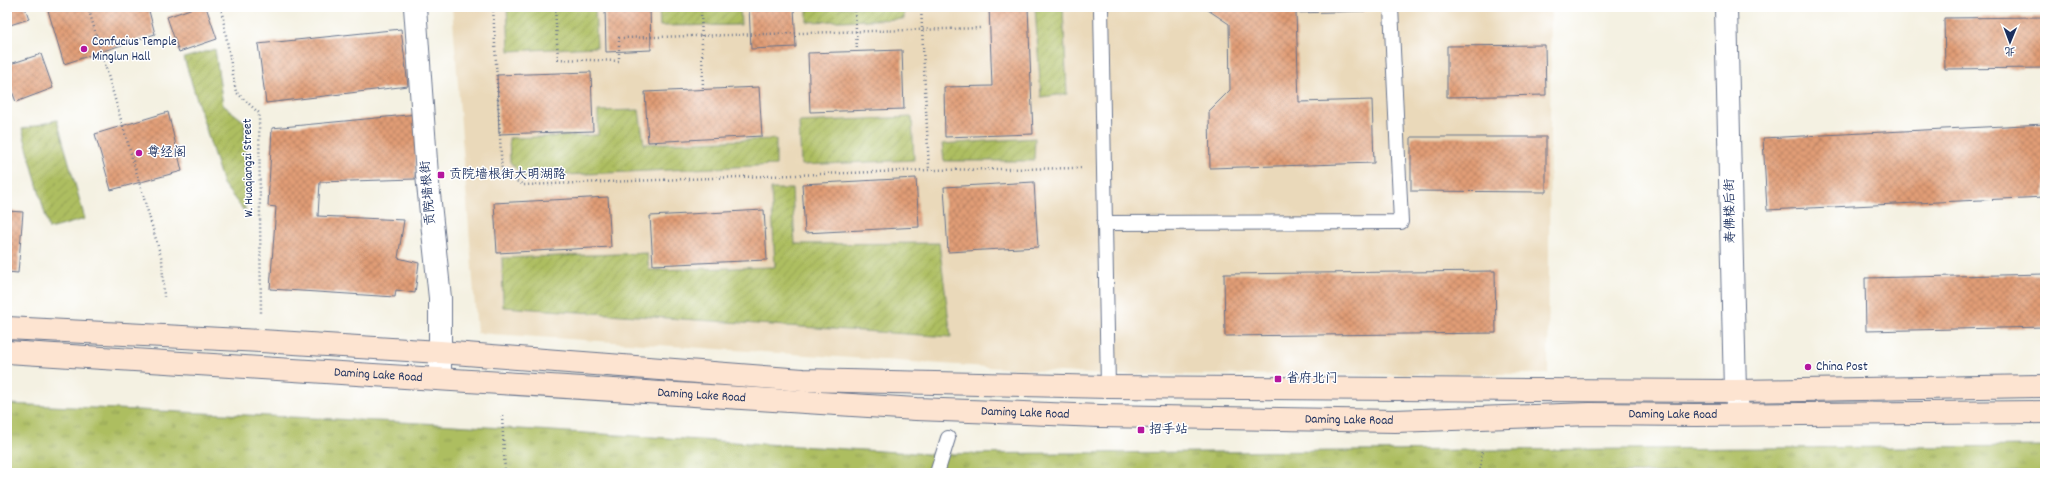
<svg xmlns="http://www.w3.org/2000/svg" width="2052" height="480" viewBox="0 0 2052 480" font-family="Dekko,'LXGW WenKai TC',sans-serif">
<defs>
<pattern id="grass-tufts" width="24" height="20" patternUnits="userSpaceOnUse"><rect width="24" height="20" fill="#adbe61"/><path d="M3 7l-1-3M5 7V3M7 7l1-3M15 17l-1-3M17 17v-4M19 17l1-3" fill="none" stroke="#8c9b53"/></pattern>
<pattern id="garden-furrows" width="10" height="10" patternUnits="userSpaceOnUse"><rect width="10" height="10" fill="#adbe61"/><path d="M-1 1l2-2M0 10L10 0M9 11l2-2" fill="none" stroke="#8c9b53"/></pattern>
<pattern id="building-cross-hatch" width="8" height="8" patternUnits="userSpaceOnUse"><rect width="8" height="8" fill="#e19d76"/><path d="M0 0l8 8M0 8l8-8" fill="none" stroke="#b68064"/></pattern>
</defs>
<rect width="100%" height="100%" fill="#fff"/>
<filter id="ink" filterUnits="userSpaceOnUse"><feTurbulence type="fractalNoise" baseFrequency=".025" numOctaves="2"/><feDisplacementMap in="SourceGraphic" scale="8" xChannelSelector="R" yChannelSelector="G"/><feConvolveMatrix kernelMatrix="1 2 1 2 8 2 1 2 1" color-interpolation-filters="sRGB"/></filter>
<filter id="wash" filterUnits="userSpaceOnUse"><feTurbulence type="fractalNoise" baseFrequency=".012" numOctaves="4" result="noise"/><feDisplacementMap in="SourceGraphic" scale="16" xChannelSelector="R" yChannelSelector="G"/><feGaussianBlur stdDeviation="0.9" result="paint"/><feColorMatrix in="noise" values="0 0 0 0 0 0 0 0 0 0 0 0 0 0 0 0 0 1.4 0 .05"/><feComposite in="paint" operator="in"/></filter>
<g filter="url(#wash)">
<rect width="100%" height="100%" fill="#f4f1e2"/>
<path fill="#ead9ba" d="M452 7H1551L1548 374 1107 375 477 333Z"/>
<path fill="url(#grass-tufts)" stroke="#647660" d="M7 404 421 423 929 454 2045 446V473H7Z"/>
<path fill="url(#garden-furrows)" stroke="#647660" d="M507 7H595L597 47 509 51Z
M659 7H740L741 25 660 26Z
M807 7H904V19L807 22Z
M1035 7H1063L1067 94 1041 97Z
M215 49 223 105 245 122V212L223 184 184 58Z
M639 110 644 144 776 139V165L523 177 510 162 509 138 598 135V111Z
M912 117 914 160 801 165 799 122Z
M57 120 85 219 49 229 22 129Z
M1035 138 1034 161H944L942 144Z
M771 189H792L795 244 939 243 951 337 503 307 502 258 647 253 649 270 775 267Z"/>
<g id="blocks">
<path fill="url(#building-cross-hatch)" d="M7 7H25L29 19 7 26Z
M47 7H148L155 34 64 64Z
M196 7H206L217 39 179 52 167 17Z
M605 7H650L651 50 606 52Z
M749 7H794L796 47 751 49Z
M989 7H1028L1033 134 945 137 944 87 992 86Z
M1208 7H1367V11L1296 13 1299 102 1372 100 1374 163 1210 168 1209 111 1230 90 1229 24 1208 10Z
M2045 17V68L1945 69 1944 18Z
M401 29 408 86 266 103 258 44Z
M1545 45 1546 95 1447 97V46Z
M902 50 904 109 810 112 808 53Z
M41 54 53 88 16 102 7 78V65Z
M591 72 593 131 499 134 497 75Z
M759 87 762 136 648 142 645 92Z
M168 112 182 171 111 190 95 134Z
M428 113 417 142 415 179 320 182 318 216 404 220 398 258 419 263 415 293 396 290 395 297 270 289 276 207 268 206 272 128Z
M2045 124V197L1767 210 1763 138Z
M1411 137H1546V192L1411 191Z
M916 178 919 227 805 233 802 184Z
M1034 182 1038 247 948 252 944 187Z
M608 197 611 247 497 253 494 203Z
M764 210 767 260 653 265 650 216Z
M7 211 23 212 18 273 7 272Z
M1495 271 1496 333 1225 336 1224 274Z
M2045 274V327L1866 331 1865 278Z"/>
</g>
</g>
<g filter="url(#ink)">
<use href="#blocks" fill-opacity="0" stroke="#67738c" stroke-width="1"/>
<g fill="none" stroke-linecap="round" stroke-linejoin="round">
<defs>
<path id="service" d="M1101 7 1108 387
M1104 223 1401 222 1391 7
M937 473 948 438"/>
<path id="minor" d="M1726 7 1735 391 1739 414"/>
<path id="tertiary" d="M415 7 427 175 440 298V379"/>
<g id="secondary">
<path d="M7 328 261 341 440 352 803 380 1108 387 1535 390 1735 391 2045 386"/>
<path id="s1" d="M7 352 916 409 1100 416 1395 421 1590 414 1694 415 2045 412"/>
</g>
</defs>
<use href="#service" stroke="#67738c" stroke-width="16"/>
<use href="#minor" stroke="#67738c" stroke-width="24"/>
<use href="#tertiary" stroke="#67738c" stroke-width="24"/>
<use href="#secondary" stroke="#67738c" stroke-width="24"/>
<path stroke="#67738c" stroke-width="2.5" stroke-dasharray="1 3" stroke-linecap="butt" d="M88 7 162 260 164 297
M221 7 236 92 259 113 261 315
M493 7 502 174 524 185 929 170 1081 168
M555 7 558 59 619 61V38L982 28
M701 7 703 89
M855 7 857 51
M921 7 929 170
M502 416 505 473
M1480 473 1482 450"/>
<use href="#service" stroke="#fff" stroke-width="14"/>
<use href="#minor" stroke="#fff" stroke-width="22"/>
<use href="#tertiary" stroke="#fff" stroke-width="22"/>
<use href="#secondary" stroke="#fde4d1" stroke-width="22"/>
</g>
</g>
<g fill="#b5179e" stroke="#fff" stroke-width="1.5">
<circle cx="84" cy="49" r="4"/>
<circle cx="139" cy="153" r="4"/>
<rect x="437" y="171" width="8" height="8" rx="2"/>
<circle cx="1808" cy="367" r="4"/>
<rect x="1274" y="375" width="8" height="8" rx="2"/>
<rect x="1137" y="426" width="8" height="8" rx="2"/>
</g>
<g text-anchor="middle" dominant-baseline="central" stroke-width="3" stroke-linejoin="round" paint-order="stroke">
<g font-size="13" fill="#1b2f5e" stroke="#fff" text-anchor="start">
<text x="92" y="42">Confucius Temple<tspan x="92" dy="15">Minglun Hall</tspan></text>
<text x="147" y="153">尊经阁</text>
<text x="449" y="175">贡院墙根街大明湖路</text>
<text x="1816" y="367">China Post</text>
<text x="1286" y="379">省府北门</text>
<text x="1149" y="430">招手站</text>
</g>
<g font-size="13" fill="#1b2f5e" stroke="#fff">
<text transform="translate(249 168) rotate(-91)">W. Huaqiangzi Street</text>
<text transform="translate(429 193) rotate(-95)">贡院墙根街</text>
<text transform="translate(1731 211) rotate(-91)">寿佛楼后街</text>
<text stroke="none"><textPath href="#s1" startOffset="372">Daming Lake Road</textPath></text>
<text stroke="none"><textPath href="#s1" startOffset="696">Daming Lake Road</textPath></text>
<text stroke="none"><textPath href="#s1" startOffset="1020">Daming Lake Road</textPath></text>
<text stroke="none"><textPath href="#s1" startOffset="1668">Daming Lake Road</textPath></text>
<text stroke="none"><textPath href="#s1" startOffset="1344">Daming Lake Road</textPath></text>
</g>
</g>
<rect width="2052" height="480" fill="none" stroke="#fff" stroke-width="24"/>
<g transform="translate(2010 42) rotate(181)" stroke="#ffffff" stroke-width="3" paint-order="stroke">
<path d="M0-3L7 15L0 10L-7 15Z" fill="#1b2f5e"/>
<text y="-6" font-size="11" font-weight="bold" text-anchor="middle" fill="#1b2f5e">北</text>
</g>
</svg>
